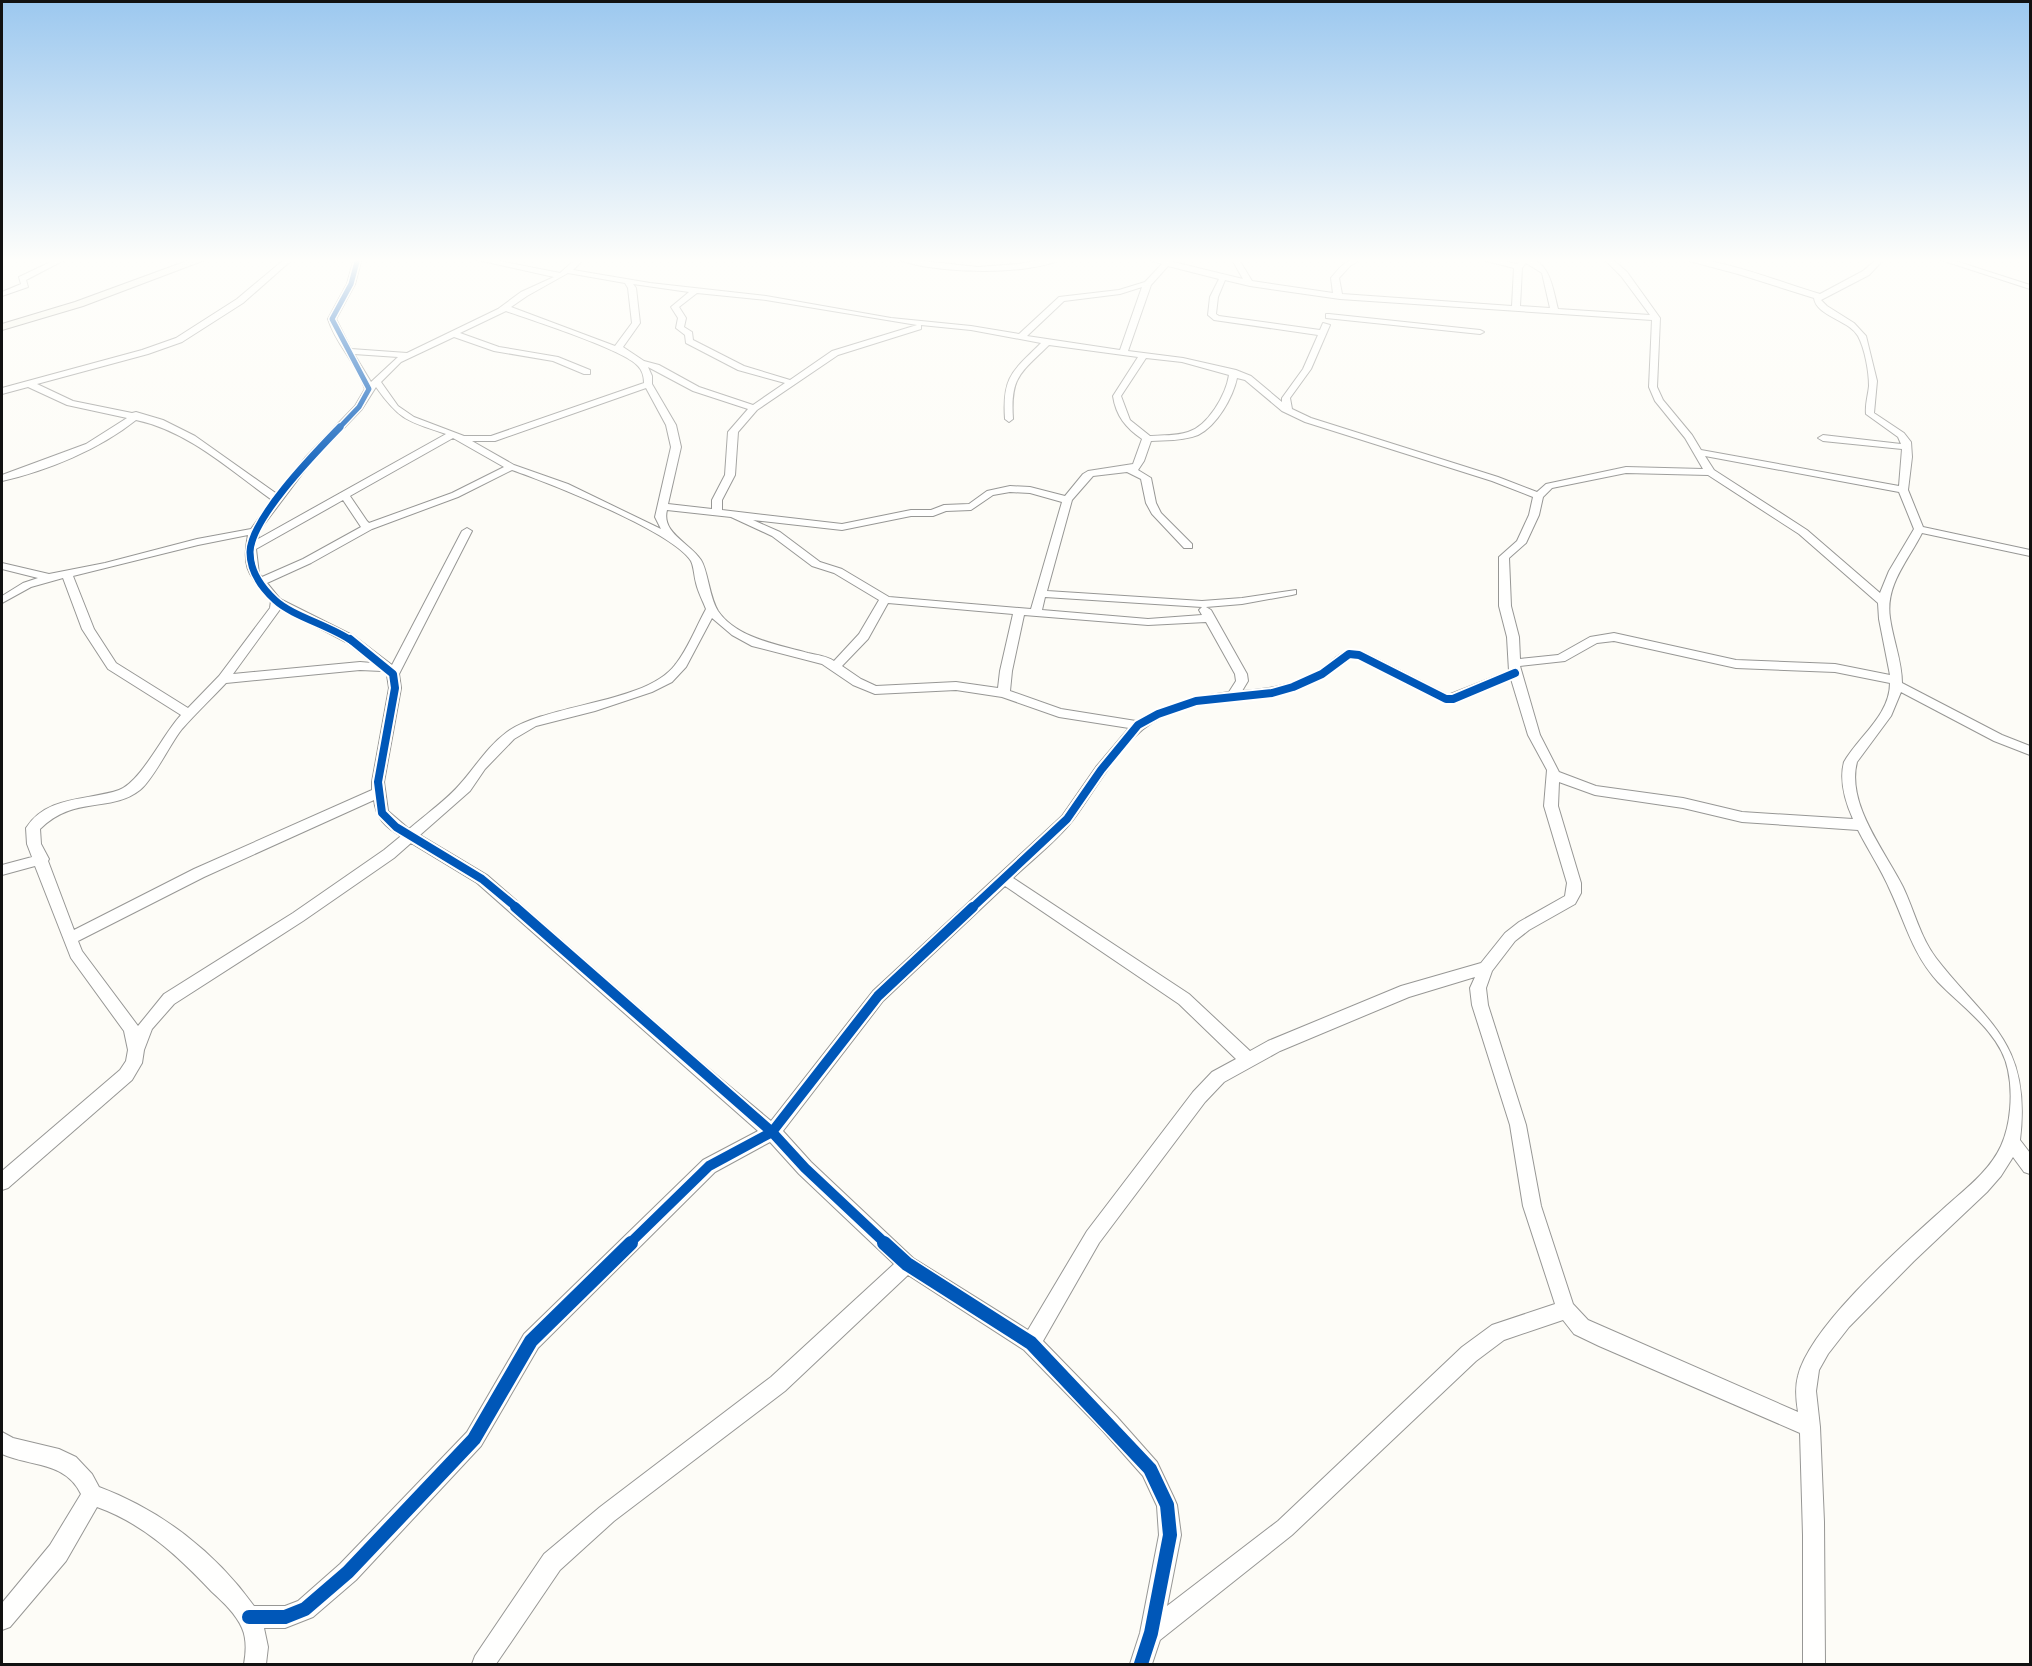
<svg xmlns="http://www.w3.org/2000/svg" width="2032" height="1666" viewBox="0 0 2032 1666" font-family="Literata,serif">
<rect width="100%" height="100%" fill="#fdfcf7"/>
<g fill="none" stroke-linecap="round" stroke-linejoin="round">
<defs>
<path id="minor" d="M59 258H68L26 280 28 287 2 296V292L21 284 19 277Z
M286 258H294L243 303 182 342 148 354 37 384 73 401 132 413 136 412 163 420 195 436 277 494 305 458 355 406 365 389C357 363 336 345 328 319L347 284 354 258H362L355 284 336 319 351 349 407 353 498 309 521 292 554 277 469 258H484L560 273 577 258H585L573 270 650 283 766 296 891 318 971 326 1019 334 1059 297 1119 290 1145 282 1162 264 1145 258H1157L1243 279 1231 258H1238L1252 281 1333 293 1331 278C1341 266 1347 258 1363 258L1350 266 1339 278 1342 294 1512 306 1514 268 1475 258H1489L1517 264 1522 258C1550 258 1552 286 1558 309L1650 315 1621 276 1603 258H1611L1627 272 1660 318 1657 387 1663 400 1692 435 1701 450 1899 486 1902 449 1823 441 1818 438 1823 435 1901 444 1898 437 1866 414C1865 404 1868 396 1869 386 1869 372 1865 349 1858 336 1849 320 1816 316 1814 298L1738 274 1678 258C1723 258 1776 281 1820 294L1863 271 1878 258H1885L1869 275 1821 300 1827 306 1854 323 1866 336 1877 381 1874 413 1904 433 1911 442 1912 457 1908 490 1923 527 2030 550V556L1922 533C1908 561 1885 585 1890 618 1893 640 1902 661 1902 683L2002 735 2030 746V755L1994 741 1901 692 1891 716 1857 762C1846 804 1885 851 1903 887 1914 910 1920 937 1936 958 1985 1022 2032 1041 2020 1140L2030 1153V1174L2024 1172 2013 1157 2001 1176 1987 1192 1914 1261 1849 1327 1828 1354 1819 1370 1816 1391 1820 1427 1824 1522 1825 1664H1803V1535L1800 1433 1599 1346 1574 1334 1563 1320 1504 1340 1476 1361 1292 1535 1160 1640 1152 1664H1130L1140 1633 1159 1535 1157 1506 1143 1476 1103 1431 1024 1350 908 1275 785 1391 614 1521 560 1570 496 1664H472L475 1656 544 1554 600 1507 771 1377 894 1264 799 1174 770 1142 715 1172 538 1348 481 1446 356 1580 313 1617 285 1628H264L268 1647 266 1664H244C246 1653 247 1639 242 1628 236 1614 223 1602 212 1592 178 1556 144 1524 97 1507L66 1561 10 1627 2 1630V1603L50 1545 81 1494C65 1461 31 1467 2 1454V1432L13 1438 59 1449 76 1457 92 1474 99 1487C161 1510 215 1552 254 1606H285L298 1601 340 1564 467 1432 524 1334 703 1160 758 1131 477 883 411 843 394 858 303 921 174 1004 152 1029 144 1050 142 1063 132 1080 8 1188 2 1190V1171L120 1070 126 1061 128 1050 124 1031 71 958 35 866 2 875V865L32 857 27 844 26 828C47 795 87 801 119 790 141 782 163 734 181 715L108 669 82 629 63 578 31 587 2 603V596L23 583 38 578 2 569V563L49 574 105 563 197 539 251 529 272 500C230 470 188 431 136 420 100 449 47 471 2 481V475L86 444 127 418 67 405 28 387 2 394V388L142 350 176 338 237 299ZM1526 263 1542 273 1550 308 1520 306 1522 268ZM1168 266 1219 279 1210 297 1208 315 1214 320 1318 335 1303 369 1282 398V402L1251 376 1236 370 1183 358 1128 351 1151 285ZM568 273 625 283 628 288 632 323 615 346 511 307 527 296ZM1225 280 1250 286 1340 299 1652 320 1649 387 1655 401 1685 438 1703 469 1626 467 1546 484 1537 492 1498 477 1311 418 1292 409 1290 398 1311 369 1330 325 1323 323 1320 330 1219 316 1216 314 1218 297ZM633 284 689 292 671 307 678 318 676 328 685 335 686 343 738 370 785 383 753 405 699 387 659 365 644 361 623 347 640 323 636 288ZM1142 287 1120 350 1027 336 1064 301 1120 294ZM697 293 766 300 917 325 832 351 790 380 744 366 693 340 692 332 684 327 686 318 679 307ZM506 311C531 320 625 350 638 366 642 370 644 377 644 383L491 436H464L414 417 398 406 381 382 401 362 454 337 494 351 553 361 584 374H590V370L558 357 499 347 460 333ZM921 325 971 330 1041 343C1013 371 1002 376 1005 419L1009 422 1013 419C1010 376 1021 373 1049 345L1138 357 1113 396C1116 416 1126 428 1142 439L1133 464 1088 471 1083 474 1065 496 1030 487 1010 486 987 491 969 504 944 505 931 510H911L842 524 722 510V500L735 475 738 432 757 410 838 355 921 329ZM354 354 398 357 371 382ZM1146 358 1182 362 1229 375C1226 395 1208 426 1188 432 1176 436 1162 435 1150 436L1130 420 1121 396ZM648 367 693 391 748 409 728 432 725 475 712 500V509L668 504 681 447 676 425 652 384V376ZM1237 378 1245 380 1282 411 1305 422 1492 481 1533 497 1529 515 1517 541 1499 557V606L1507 637 1509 671 1448 695 1363 652 1349 650C1337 654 1329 665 1318 671 1294 685 1269 689 1242 691L1248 681 1247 674 1211 610 1206 607 1242 604 1292 595 1296 594V590L1242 598 1202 601 1047 591 1072 500 1093 476 1127 472 1141 479 1146 503 1152 514 1184 548H1192V544L1161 513 1156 503 1151 478 1138 470 1144 461 1151 441C1166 440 1183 441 1198 435 1217 426 1233 397 1237 378ZM376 387C400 421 408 421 446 434L258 539 259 531 311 462 362 409ZM646 388 666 425 671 447 655 517 661 529 568 484 514 465 472 441H495ZM453 438 504 467 452 493 369 523 367 521 350 496ZM1705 456 1899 492 1914 529 1889 571 1880 593 1807 530 1714 470ZM512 470C549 483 672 531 691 561 694 567 694 576 696 583 698 592 703 601 706 609 696 627 688 649 675 665 645 704 548 703 507 732 488 746 476 766 461 783 447 800 426 814 409 829L388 811 384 782 401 688 399 674 472 531 467 528 462 531 392 665 354 636 280 599 267 583 311 563 372 529 458 497ZM1626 473 1708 475 1799 534 1878 603 1879 619 1890 675 1835 664 1736 660 1614 633 1590 637 1558 655 1520 659 1519 637 1511 606 1509 558 1526 543 1539 515 1543 497 1552 488ZM1010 492 1030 493 1062 502 1031 609 889 597 842 569 820 562 780 532 753 520 842 530 911 516H933L946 511 971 510 993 495ZM343 500 361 527 303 559 262 577 259 574 256 549ZM667 510 731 517 772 536 812 566 834 573 879 600 859 634 834 661C827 656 817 655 808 653 779 645 736 638 718 611 709 596 708 571 701 560 690 543 661 533 667 510ZM248 535C241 571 250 575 271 601L270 608 219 676 188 708 116 663 94 629 73 576 198 545ZM1045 597 1202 607 1199 610 1202 615 1148 619 1042 610ZM888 603 1013 614 1000 671 998 688 956 682 876 686 861 679 842 666 868 639ZM281 608 346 642 372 663 360 662 233 674ZM1024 615 1148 625 1206 622 1235 674 1236 681 1229 692 1192 698 1154 711 1136 721 1061 709 1010 691 1012 671ZM712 618 732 635 752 646 822 664 853 685 875 694 956 690 1002 697 1059 717 1129 728 1096 767 1062 816 873 991 771 1121 703 1064 487 875 420 835 470 791 485 769 514 739 536 726 595 711 652 692 672 682 686 667ZM1614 641 1736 668 1835 672 1890 683C1890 715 1859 736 1844 762 1839 781 1845 801 1853 819L1742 812 1683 798 1596 786 1559 772 1540 735 1520 666 1565 661 1597 643ZM1351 658H1357L1446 703 1457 702 1511 679 1528 735 1547 770 1544 806 1567 883 1565 896 1519 922 1505 933 1481 963 1401 986 1268 1041 1250 1051 1189 994 1013 878C1033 859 1057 841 1073 820 1098 787 1123 735 1162 717 1184 707 1209 702 1233 699 1246 698 1261 699 1274 696 1304 690 1328 676 1351 658ZM360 670 382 671 387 675 389 688 372 782V790L194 869 74 930 48 861 49 859 41 844 40 829C74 795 111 813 140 790 153 780 170 744 182 729 196 713 212 698 226 683ZM1559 782 1595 795 1683 808 1742 822 1858 830C1868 850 1881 869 1890 890 1905 922 1913 955 1938 982 1962 1007 2001 1033 2008 1070 2013 1093 2011 1124 2001 1146 1989 1172 1964 1190 1943 1209 1903 1245 1810 1326 1798 1376 1795 1387 1796 1400 1798 1412L1588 1320 1573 1304 1541 1206 1526 1125 1488 1005 1486 988 1492 971 1515 941 1529 930 1575 904 1581 893V883L1558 806ZM374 800C376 818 385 827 401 836L384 850 293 913 164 994 138 1026 82 951 78 941 204 877ZM1005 886 1179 1004 1236 1059 1212 1072 1193 1092 1087 1231 1028 1330 913 1258 811 1162 783 1131 883 1001ZM1475 977 1470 988 1472 1005 1510 1125 1523 1206 1555 1304 1492 1325 1462 1347 1278 1521 1167 1606 1181 1535 1177 1505 1174 1498 1157 1462 1117 1417 1043 1341 1099 1243 1205 1102 1224 1082 1280 1051 1409 997Z
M896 258 978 267 1018 264 1051 258 1061 259C1031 276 926 274 896 258Z
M1935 258H1946L2030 285V289Z
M1329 314 1480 330 1484 332 1480 334 1326 318V314Z"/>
<path id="secondary" d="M195 258H210L83 306 2 330V324L75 302Z"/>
</defs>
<use href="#minor" stroke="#979795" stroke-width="2"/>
<use href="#secondary" stroke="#8e8d8b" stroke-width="2"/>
<use href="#minor" fill="#fffffe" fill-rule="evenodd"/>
<use href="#secondary" fill="#f6f5eb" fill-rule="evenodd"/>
<defs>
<path id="cycleway-far4" d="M339 428 359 407 369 389 332 319 351 284 358 258"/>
<path id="cycleway-far3" d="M340 427C316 452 251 518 250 552 250 571 262 588 275 600 292 616 331 626 352 641"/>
<path id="cycleway-far2" d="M350 639 393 674 395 688 378 782 382 813 396 827 482 879 517 908
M972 908 1067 819 1101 770 1138 725 1158 714 1196 701 1272 693 1293 687 1322 674 1349 654 1359 655 1446 699H1453L1515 673"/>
<path id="cycleway-far1" d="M515 907 772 1132 805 1168 886 1244
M629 1244 709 1166 772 1132 878 996 973 907"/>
<path id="cycleway" d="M884 1243 907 1264 1031 1343 1150 1469 1167 1505 1170 1535 1151 1633 1141 1664
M249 1617H285L305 1609 348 1572 474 1439 531 1341 631 1243"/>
</defs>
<use href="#cycleway-far4" stroke="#fff" stroke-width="8"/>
<use href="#cycleway-far3" stroke="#fff" stroke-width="10"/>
<use href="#cycleway-far2" stroke="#fff" stroke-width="12"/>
<use href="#cycleway-far1" stroke="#fff" stroke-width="14"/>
<use href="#cycleway" stroke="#fff" stroke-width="17"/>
<use href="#cycleway-far4" stroke="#0057b8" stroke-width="5"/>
<use href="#cycleway-far3" stroke="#0057b8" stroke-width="7"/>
<use href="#cycleway-far2" stroke="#0057b8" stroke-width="8"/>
<use href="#cycleway-far1" stroke="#0057b8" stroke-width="10"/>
<use href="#cycleway" stroke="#0057b8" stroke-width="14"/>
</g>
<linearGradient id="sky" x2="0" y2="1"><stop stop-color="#9cc8ef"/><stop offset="0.53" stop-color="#fefefb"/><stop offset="1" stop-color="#fefefb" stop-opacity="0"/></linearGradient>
<rect width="2032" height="491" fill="url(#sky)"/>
<rect width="2032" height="1666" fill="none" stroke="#111111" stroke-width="6"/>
</svg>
